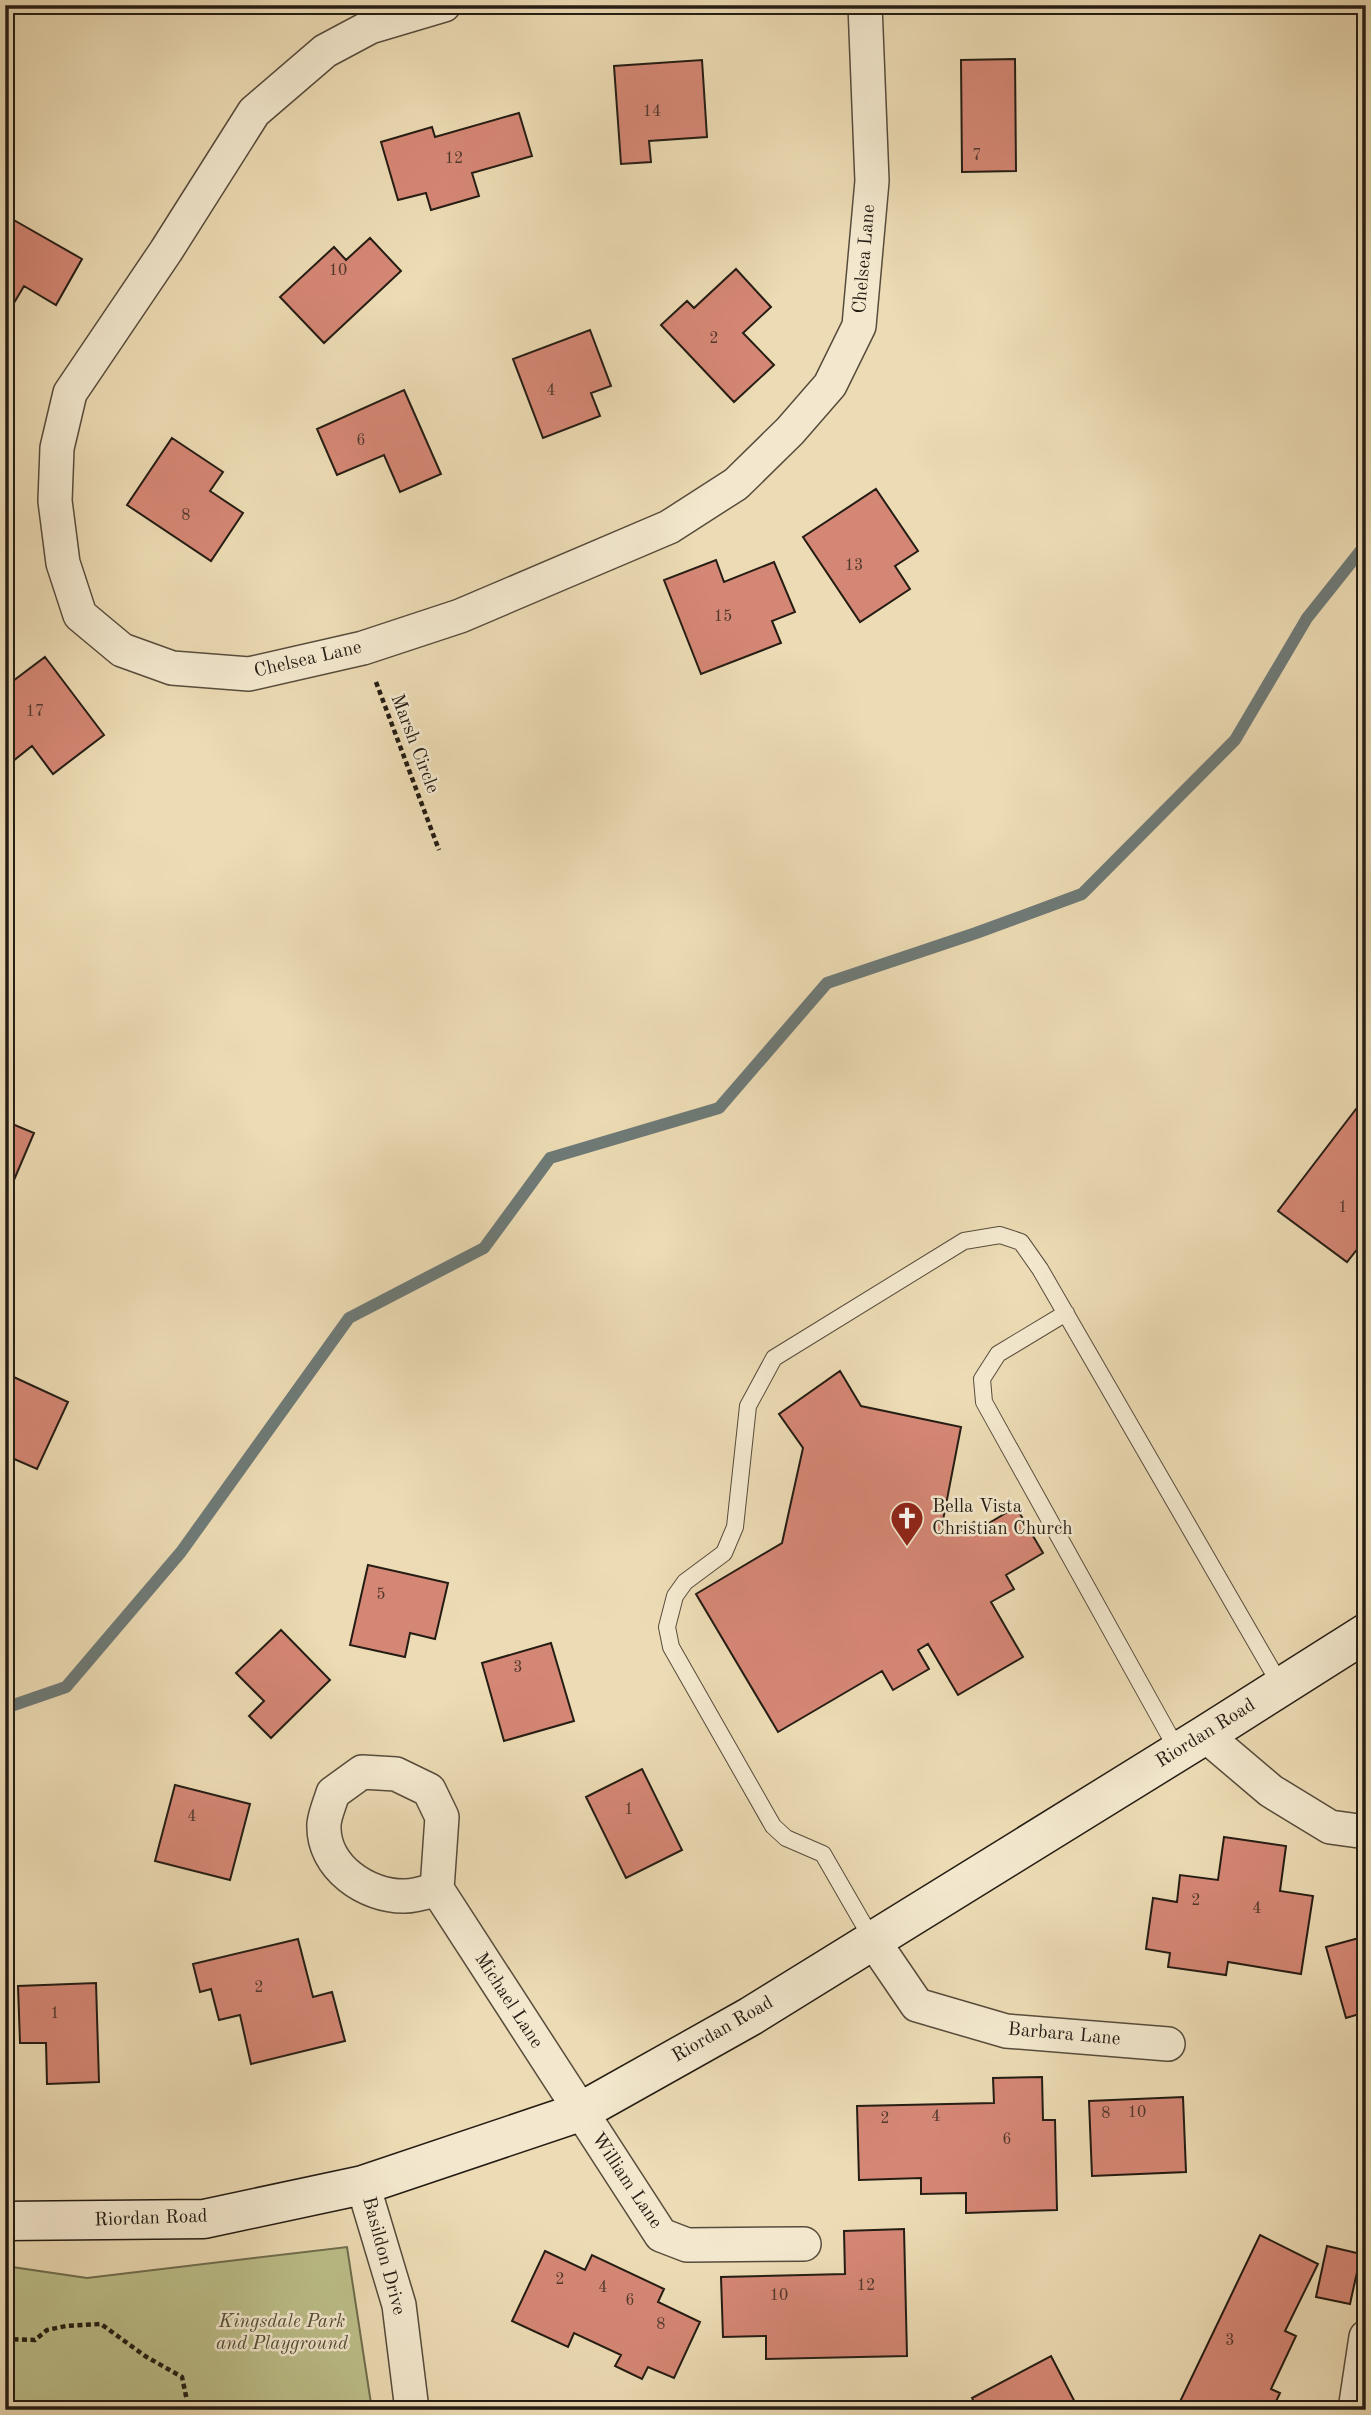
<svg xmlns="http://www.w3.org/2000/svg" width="1371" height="2415" viewBox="0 0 1371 2415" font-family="'Old Standard TT',serif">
<rect width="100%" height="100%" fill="#ecdbb4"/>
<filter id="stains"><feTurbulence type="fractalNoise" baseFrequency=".00286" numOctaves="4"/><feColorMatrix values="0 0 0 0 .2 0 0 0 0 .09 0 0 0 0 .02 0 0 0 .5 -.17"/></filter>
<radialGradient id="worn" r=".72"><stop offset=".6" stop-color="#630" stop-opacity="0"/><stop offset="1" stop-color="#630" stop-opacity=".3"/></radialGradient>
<path fill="#bcbf8a" stroke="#706e4f" stroke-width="2" d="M347 2247 372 2410H5V2266L87 2278Z"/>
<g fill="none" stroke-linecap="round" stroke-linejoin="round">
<path stroke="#6e7a77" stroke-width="12" d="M5 1708 66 1687 181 1552 349 1318 484 1248 550 1158 719 1108 827 983 976 933 1082 894 1235 740 1307 618 1366 544"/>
</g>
<path fill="#d58775" stroke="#251d14" stroke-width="2" d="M1015 59 1016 171 962 172 961 60Z
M702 60 707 137 649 141 651 162 621 164 614 66Z
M519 113 532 156 472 173 479 196 431 210 426 193 398 200 381 142 432 127 435 137Z
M5 215 82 259 56 305 24 286 5 318Z
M370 238 401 271 324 343 280 297 334 247 346 260Z
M736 269 771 307 743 333 774 365 734 402 661 325 687 301 694 308Z
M590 330 611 386 591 393 600 416 543 438 513 359Z
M404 390 441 474 400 492 384 455 337 475 317 429Z
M172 438 223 472 210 491 243 513 211 561 127 505Z
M876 489 918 551 895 566 910 589 860 622 803 537Z
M716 560 724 582 774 562 795 612 772 621 781 643 701 674 664 580Z
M45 657 104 735 53 774 32 746 13 761 5 751V687Z
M1356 1109 1366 1116V1238L1347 1262 1278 1211Z
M5 1121 34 1133 5 1201Z
M840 1371 861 1406 961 1427 943 1520 953 1535 974 1522 979 1529 1016 1507 1043 1553 1006 1575 1014 1589 991 1602 1023 1657 958 1695 928 1644 918 1650 929 1669 893 1690 882 1671 778 1732 696 1594 782 1543 803 1448 779 1414Z
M5 1373 68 1402 37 1469 5 1455Z
M368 1565 448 1583 435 1639 410 1633 405 1657 350 1645Z
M281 1630 330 1680 271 1738 249 1716 264 1701 236 1673Z
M551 1643 574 1721 504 1741 482 1663Z
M642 1769 682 1850 626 1878 586 1797Z
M175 1785 250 1804 230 1880 155 1861Z
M1224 1837 1286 1846 1280 1891 1313 1896 1301 1974 1228 1962 1226 1975 1168 1967 1170 1953 1146 1949 1153 1898 1177 1902 1180 1875 1218 1880Z
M1366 1936V2012L1346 2018 1326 1947Z
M298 1939 313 1997 332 1992 345 2041 251 2064 240 2015 219 2020 211 1989 200 1992 193 1964Z
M96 1983 99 2082 47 2084 46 2043H20L18 1986Z
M1042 2077 1043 2120H1055L1057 2210 966 2213V2193L921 2194V2178L859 2180 857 2106 994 2103 993 2078Z
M1183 2097 1186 2172 1092 2176 1089 2101Z
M904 2229 907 2356 766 2359V2336L723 2337 721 2277 845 2274 844 2231Z
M1260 2235 1318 2264 1285 2331 1296 2336 1271 2389 1280 2393 1272 2410H1176Z
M1327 2246 1361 2254 1350 2304 1316 2297Z
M545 2251 585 2270 592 2255 664 2289 658 2302 700 2322 674 2378 648 2367 642 2379 615 2366 621 2355 574 2333 568 2347 512 2321Z
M1051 2356 1079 2410H978L972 2398Z"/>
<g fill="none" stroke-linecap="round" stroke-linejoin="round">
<defs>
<path id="lane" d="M1066 1313 998 1354 982 1379 984 1402 1178 1751
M872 1939 823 1854 786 1838 773 1826 671 1647 667 1627 675 1596 685 1582 724 1553 735 1527 748 1406 774 1358 964 1241 1000 1235 1021 1242 1040 1269 1281 1686"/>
<path id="street" d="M444 5 370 27 325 51 254 112 166 251 70 393 57 448 55 501 63 563 80 615 122 650 172 668 249 674 363 648 460 616 669 527 736 484 790 431 830 385 859 326 872 181 865 5
M1205 1735 1271 1791 1330 1827 1366 1832
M437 1889C427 1892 415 1896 405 1896 367 1897 322 1867 324 1824 325 1814 330 1803 333 1793L362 1772 396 1774 429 1790 442 1817 437 1889 661 2235 687 2245 804 2244
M872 1939 917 2005 1006 2031 1168 2044
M363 2185 399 2305 412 2410
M1355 2410 1366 2337"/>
<path id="secondary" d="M5 2221 204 2219 363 2185 580 2112 751 2016 1205 1735 1366 1633"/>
</defs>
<use href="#lane" stroke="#574c3c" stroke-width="18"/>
<use href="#street" stroke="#574c3c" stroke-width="36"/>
<use href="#secondary" stroke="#251d14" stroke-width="41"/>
<path stroke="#251d14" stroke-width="4.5" stroke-dasharray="5 3.5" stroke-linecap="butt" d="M376 682 439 850
M5 2339 35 2340 47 2330 66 2326 101 2324 145 2356 182 2377 189 2410"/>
<use href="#lane" stroke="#f3e8ce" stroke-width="16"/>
<use href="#street" stroke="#f3e8ce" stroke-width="33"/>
<use href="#secondary" stroke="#f3e8ce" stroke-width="38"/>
</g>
<defs>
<symbol id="church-pin" viewBox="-11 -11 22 30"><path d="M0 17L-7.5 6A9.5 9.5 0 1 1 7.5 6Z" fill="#8f2418" stroke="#f3e8ce"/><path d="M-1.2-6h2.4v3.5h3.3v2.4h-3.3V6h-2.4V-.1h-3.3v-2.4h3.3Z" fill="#fff"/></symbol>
</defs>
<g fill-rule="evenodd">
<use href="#church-pin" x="888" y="1499" width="38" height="52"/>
</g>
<g text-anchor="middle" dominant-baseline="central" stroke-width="5" stroke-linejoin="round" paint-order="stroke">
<g font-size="16" fill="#51382c">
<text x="652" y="112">14</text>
<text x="977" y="156">7</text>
<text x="454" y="159">12</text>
<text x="338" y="271">10</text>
<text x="714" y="339">2</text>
<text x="551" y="391">4</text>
<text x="361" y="441">6</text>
<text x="186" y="516">8</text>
<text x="854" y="566">13</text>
<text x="723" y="617">15</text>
<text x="35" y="712">17</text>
<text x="1343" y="1208">1</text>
<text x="381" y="1595">5</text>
<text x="518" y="1668">3</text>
<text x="629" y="1810">1</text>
<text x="192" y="1817">4</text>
<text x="1196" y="1901">2</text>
<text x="1257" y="1909">4</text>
<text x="259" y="1988">2</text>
<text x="55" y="2014">1</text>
<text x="1137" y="2113">10</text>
<text x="1106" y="2114">8</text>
<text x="936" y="2117">4</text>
<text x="885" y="2119">2</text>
<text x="1007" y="2140">6</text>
<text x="560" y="2280">2</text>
<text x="866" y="2286">12</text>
<text x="603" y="2288">4</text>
<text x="779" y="2296">10</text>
<text x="630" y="2301">6</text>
<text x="661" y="2325">8</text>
<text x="1230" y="2341">3</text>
</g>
<g font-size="19" fill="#251d14" stroke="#f3e8ce">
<text transform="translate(865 259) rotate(-85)">Chelsea Lane</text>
<text transform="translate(308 660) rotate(-13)">Chelsea Lane</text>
<text transform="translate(414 744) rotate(69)">Marsh Circle</text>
<text transform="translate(1206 1734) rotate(-32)">Riordan Road</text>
<text transform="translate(508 2001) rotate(57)">Michael Lane</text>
<text transform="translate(723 2030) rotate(-30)">Riordan Road</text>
<text transform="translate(1064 2035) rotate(5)">Barbara Lane</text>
<text transform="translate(626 2181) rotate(56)">William Lane</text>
<text transform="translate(151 2219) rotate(-2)">Riordan Road</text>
<text transform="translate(383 2256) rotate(75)">Basildon Drive</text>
</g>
<g font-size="19" fill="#251d14" stroke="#f3e8ce" text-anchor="start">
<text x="932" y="1507">Bella Vista<tspan x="932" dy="22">Christian Church</tspan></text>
</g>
<g font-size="19" font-style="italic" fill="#524e37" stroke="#f3e8ce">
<text x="282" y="2322">Kingsdale Park<tspan x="282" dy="22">and Playground</tspan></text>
</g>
</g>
<rect width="1371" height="2415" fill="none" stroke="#ecdbb4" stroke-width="28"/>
<rect x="7" y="7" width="1357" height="2401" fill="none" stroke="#251d14" stroke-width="3.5"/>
<rect x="14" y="14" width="1343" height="2387" fill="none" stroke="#251d14" stroke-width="2"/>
<rect width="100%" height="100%" filter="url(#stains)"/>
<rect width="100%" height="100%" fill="url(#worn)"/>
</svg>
